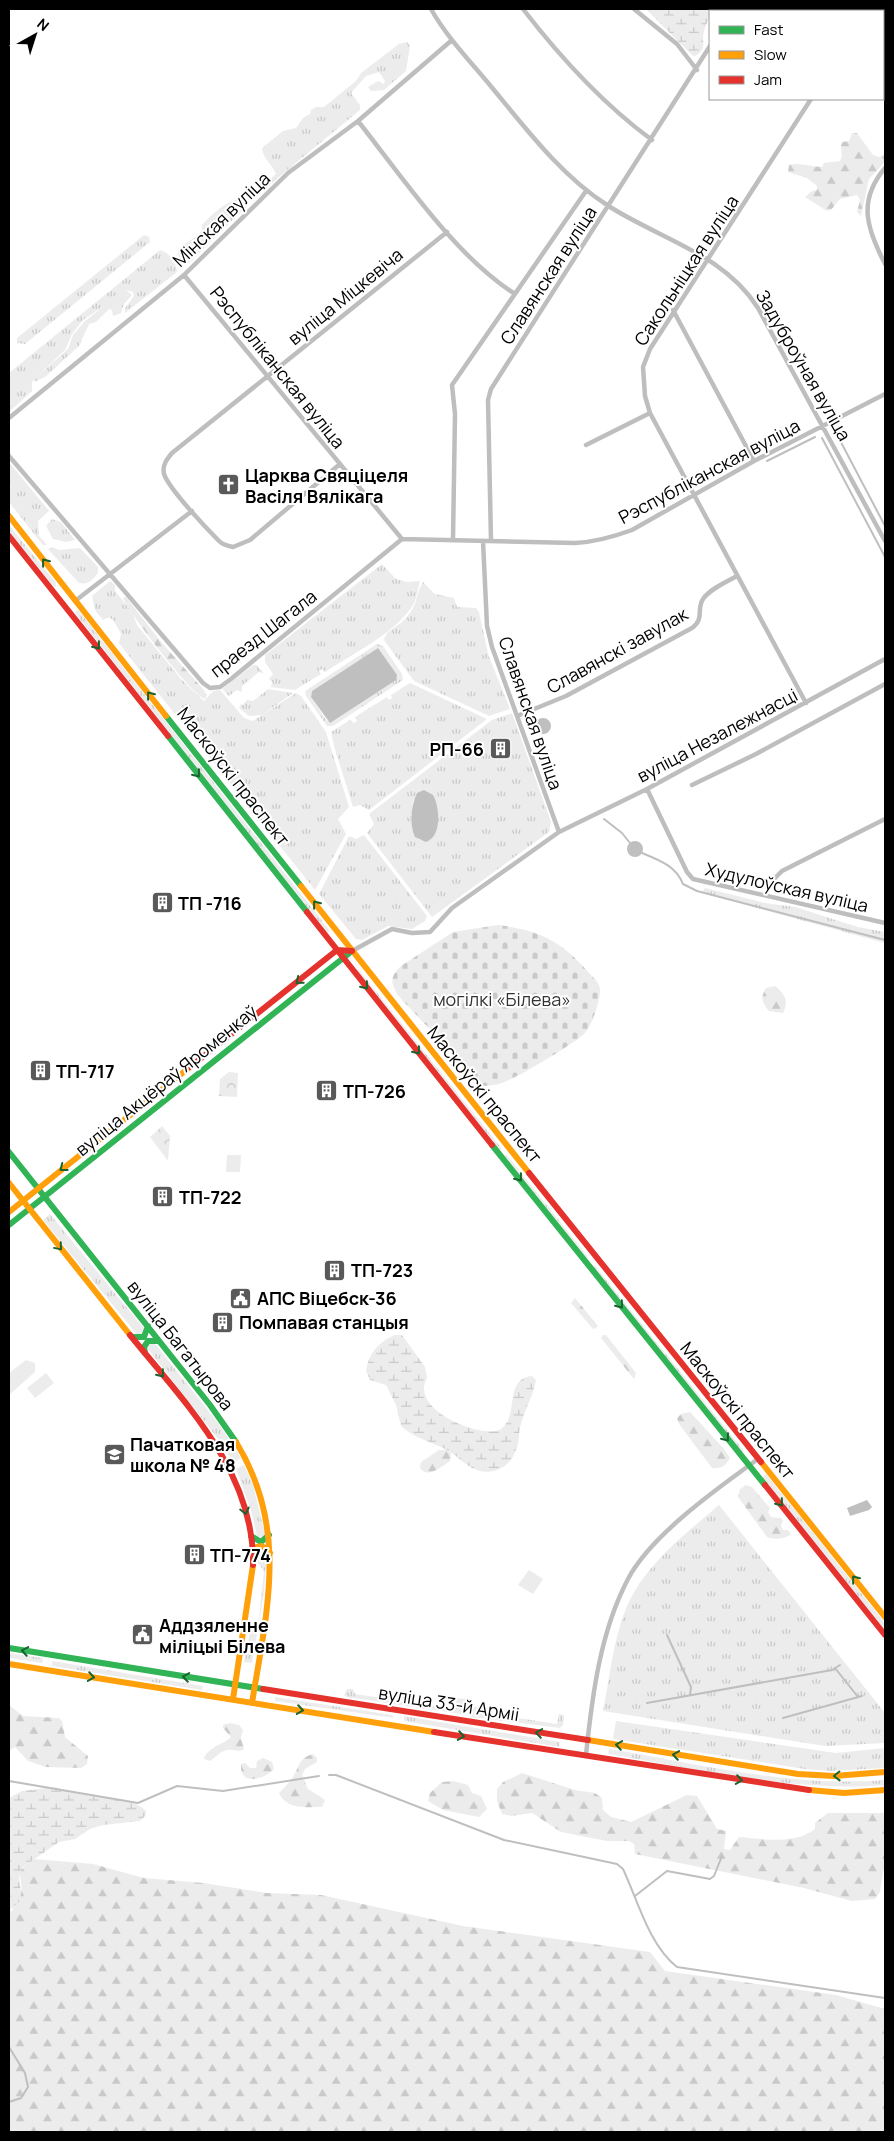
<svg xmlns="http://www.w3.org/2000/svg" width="894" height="2141" viewBox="0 0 894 2141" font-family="Manrope,sans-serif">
<defs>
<pattern id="grass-tufts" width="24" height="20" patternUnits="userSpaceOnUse" patternTransform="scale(1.25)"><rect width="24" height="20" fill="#ececec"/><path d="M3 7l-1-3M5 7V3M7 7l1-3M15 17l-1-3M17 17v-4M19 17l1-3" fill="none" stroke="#c9c9c9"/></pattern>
<pattern id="forest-firs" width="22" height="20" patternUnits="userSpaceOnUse" patternTransform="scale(1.25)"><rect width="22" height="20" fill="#ececec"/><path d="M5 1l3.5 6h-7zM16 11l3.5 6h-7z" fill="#c9c9c9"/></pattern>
<pattern id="wetland-marsh" width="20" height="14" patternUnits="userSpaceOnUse" patternTransform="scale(1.25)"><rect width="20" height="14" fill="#ececec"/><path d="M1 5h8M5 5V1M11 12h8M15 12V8" fill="none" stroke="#c9c9c9"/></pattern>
<pattern id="cemetery-stones" width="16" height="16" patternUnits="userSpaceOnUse" patternTransform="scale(1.25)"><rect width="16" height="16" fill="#ececec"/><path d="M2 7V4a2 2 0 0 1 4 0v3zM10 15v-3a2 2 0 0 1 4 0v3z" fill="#c9c9c9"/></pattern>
<pattern id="park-crowns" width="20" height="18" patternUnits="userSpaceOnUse" patternTransform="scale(1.25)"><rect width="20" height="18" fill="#ececec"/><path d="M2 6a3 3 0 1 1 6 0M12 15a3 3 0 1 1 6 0" fill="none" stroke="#c9c9c9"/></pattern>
</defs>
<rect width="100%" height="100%" fill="#fff"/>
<path fill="url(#grass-tufts)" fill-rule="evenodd" d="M407 42 410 46 406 71 384 90 371 91 368 87 378 81 384 84 385 81 379 72 366 76 351 93 360 105V110L262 191 260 188 276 174C272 164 263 159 262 148L283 131 296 128 303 118 310 114 311 110 316 107H324L356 81 361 73 399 44Z
M238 199H244L248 205 189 263H184L179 257 178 251C184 242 195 239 202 231V225C212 214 224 203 238 199Z
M144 235 149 237 150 242 25 344 17 343V338Z
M160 250C170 253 176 262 177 272L125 313V308L134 296 133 292 126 290 132 295 124 304 121 313 113 316 112 310 109 309 96 322 89 324 79 346 45 377 34 382V379L68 349 73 335 85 321 105 305 83 320 72 334 65 350 32 381V391L9 412V373Z
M9 462 49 511 38 521 39 536 47 545H43L9 502Z
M52 519 61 522 75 540 66 542 53 539 46 526Z
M9 525 56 583V587L53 586 9 531Z
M52 547 59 550 80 548 98 567V573C92 580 89 585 79 583L48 549Z
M382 564 396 579 407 582 420 581C418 588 417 597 414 603 399 631 351 655 325 672L322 669 319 671 321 674 295 690 270 687 273 683 269 679 273 674 265 662V655Z
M110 581 115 585V591L132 612 137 625 181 679 204 701 213 691 220 690 244 718 253 721 296 693 301 696 326 732 349 807 338 819 346 834 315 890 135 664 119 643 121 634 114 621 109 617 103 620 95 610 92 596Z
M423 582 435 594 454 598 457 607 476 608 479 612 488 654 510 709 489 716 414 681 386 643 384 640C385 631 397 627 403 621 419 605 414 598 423 582Z
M76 610 79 611 330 931 327 933 75 613Z
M377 644 383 646 402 674 403 680 333 726H327L306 696 305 691ZM378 648 327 721 311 697 312 691Z
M253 665H257L264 674 259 672 242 686V692L237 690 229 696 222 689Z
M410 683 487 719 369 810 360 805 353 807 334 746 331 732 350 720 354 723 357 721 355 717 387 697 389 700 392 698 391 695Z
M268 689 293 693 262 715 249 716 239 708 241 704 243 705 247 700 253 701Z
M512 713 551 822 549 832 432 917 367 833 374 824 369 814 492 720ZM414 799 431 840H420C408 830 411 813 414 799Z
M364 835 427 916 425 921 412 929 388 926 362 940 356 939 319 894 349 836 356 839Z
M705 888 765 903 795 907 858 927 885 932V943L702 893Z
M358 969 502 1149 500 1150 356 971Z
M506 1154 588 1257 587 1258 505 1156Z
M50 1214 145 1330V1333L138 1336 135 1332 43 1220Z
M595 1266 744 1451 742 1453 593 1267Z
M152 1343 156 1345 218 1423 241 1458 233 1463 222 1444 148 1349 147 1347Z
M244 1465 253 1485 265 1534 263 1538 257 1536 251 1510 236 1469Z
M766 1474 885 1623V1630L762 1477Z
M719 1505 885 1713V1743L825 1746 603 1711C610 1677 613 1639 627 1606 646 1564 685 1534 719 1505Z
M263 1548 267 1552 264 1592 252 1663 244 1662 250 1632 258 1627 264 1571 257 1562 258 1551Z
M9 1653 42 1658 43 1661 42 1663 9 1658Z
M52 1661 203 1686 202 1690 52 1666Z
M347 1689H353L355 1694 455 1709 456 1698 466 1699 464 1712 461 1714 347 1697 344 1695Z
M275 1697 392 1715 394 1718 275 1701Z
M473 1707H480L479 1712 557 1724 559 1714 564 1715 563 1725 560 1728 472 1717 470 1713Z
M404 1716 560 1742 559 1747 404 1721Z
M616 1721 836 1753 885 1748V1768L830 1771 805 1769 613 1739Z
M609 1749C700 1764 793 1788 885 1780V1785C794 1793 698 1769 608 1754Z"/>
<path fill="url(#forest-firs)" d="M852 133H857L873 155 879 157 885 154V162L869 179 861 216 857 212 860 200 857 195 840 199 831 210 827 211 805 197 812 191 817 190V186L807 178 788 172 789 165C800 162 810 167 822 167L824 163 840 161C844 154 839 148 842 142L849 141Z
M126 597 162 643 203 689 207 695 205 699C191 694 129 613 123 598Z
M775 986C785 994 789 1001 783 1013L769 1011C762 1002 760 998 766 988Z
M575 1298 598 1326 596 1328 593 1329 571 1303Z
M603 1335H606L636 1373 634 1379 601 1338Z
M690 1412 725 1450 730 1458C725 1466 722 1469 712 1468L679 1424 677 1418 681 1414Z
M439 1450H447L451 1453 450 1461C441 1467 428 1479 420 1468L421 1462Z
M746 1485 752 1487 770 1508 768 1512 771 1517 781 1518 783 1521 781 1526 783 1530H788L791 1534C786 1539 774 1540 767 1537L738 1497 740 1489Z
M9 1705 23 1716 59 1718 62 1721 65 1737 88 1756 87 1764 81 1768 46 1767 28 1761 15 1747 9 1751Z
M230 1723 239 1725 243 1730 241 1738 244 1749C238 1753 234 1749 228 1750 220 1751 216 1757 210 1761L204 1759C207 1747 223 1745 231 1737L223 1728V1725Z
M313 1754 317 1758V1762L305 1769 302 1775 308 1789 325 1800 322 1807C306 1807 287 1810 279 1793 284 1788 289 1783 293 1777 300 1766 298 1758 313 1754Z
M263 1758 272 1762 274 1769C264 1780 239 1786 241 1764L245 1763 250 1768H256L257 1761Z
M522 1773 575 1790 595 1793 602 1798 603 1810 611 1817 631 1822 687 1795 697 1796 717 1829 726 1831 724 1849 730 1850 739 1837C764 1839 794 1845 815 1829V1823L828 1813H885V1868L883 1871 880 1892 875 1899 852 1901 804 1888 635 1854 634 1844 629 1841H607L561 1832 532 1813 511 1816 502 1814 497 1801V1789L503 1782Z
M453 1781 468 1785 472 1793 481 1796 487 1809 479 1817 443 1810 428 1801 430 1793 442 1782Z
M34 1859 93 1864 144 1878 203 1883 267 1893 321 1895 463 1926 650 1952 665 1971 836 1995 885 2009V2132H9V1911H12C14 1905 20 1898 21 1893 24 1874 11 1875 34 1859Z"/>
<path fill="url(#wetland-marsh)" d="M646 9H715V11H710C710 20 706 23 704 31 701 42 708 49 695 56L692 55Z
M395 1335H402L425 1367 427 1378C408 1411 485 1440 501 1429 520 1415 503 1379 532 1376L536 1380C533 1396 525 1409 521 1424 518 1432 520 1442 516 1450 510 1467 494 1476 477 1470 465 1466 456 1454 445 1449 429 1441 414 1438 401 1426L396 1405 386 1385 370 1380 366 1371C369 1353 378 1342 395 1335Z
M53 1787C66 1790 80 1794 93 1796 111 1800 132 1797 146 1811L145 1816 140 1821 103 1825 90 1829 75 1839 59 1842 23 1867 19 1877 21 1893 19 1902 9 1911V1798L22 1791Z"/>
<path fill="url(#cemetery-stones)" d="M498 925C539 930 562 941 589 973 594 978 601 984 600 992 599 1003 592 1026 584 1034 572 1045 517 1078 502 1083 497 1085 490 1085 484 1086L402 1000C391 986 388 978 401 966L453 932Z"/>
<path fill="url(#park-crowns)" d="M229 1072 238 1073 237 1097 219 1096 220 1079Z
M162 1126 170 1136 168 1161 150 1137Z"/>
<path fill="#ececec" d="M227 1155H241L240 1172H226Z
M26 1360 35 1363V1372L9 1395V1373Z
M46 1373 54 1383 35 1398 27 1388Z
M529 1570 543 1579 533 1594 518 1585Z"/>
<path fill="#bfbfbf" d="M378 648 397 675 396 680 330 723 311 697 312 691Z
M535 726a8 8 0 1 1 16 0a8 8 0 1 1-16 0Z
M424 790 433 795C440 807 442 837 426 842L415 837C409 823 411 807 417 793Z
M627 849a8 8 0 1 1 16 0a8 8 0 1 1-16 0Z
M867 1500 872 1507 869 1510 850 1516 847 1508Z"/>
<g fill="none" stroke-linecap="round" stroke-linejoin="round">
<path stroke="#bfbfbf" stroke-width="2" d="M834 429 885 526
M822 438 885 557
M767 461 815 437
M604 819 622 833 630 843
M642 853C659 860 676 866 683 884L697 891 885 940
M667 1635 691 1687 690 1695
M835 1668 858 1697
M647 1703 832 1670 840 1665
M783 1718 862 1696
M329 1775H336L504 1840 617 1864 623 1869C638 1901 649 1945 677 1967L885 1998
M9 1781 138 1803 177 1786 223 1791 319 1776
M635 1896 667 1871 710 1879 714 1876 722 1856
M9 2047 25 2073 28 2087 21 2098 9 2102"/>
<path stroke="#bebebe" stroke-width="4.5" d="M431 9C446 36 469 60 489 84 524 126 560 175 607 205 659 239 723 253 758 308L885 541
M523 9C560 57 603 104 652 140
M634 9 677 44 697 70
M828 9V11
M726 11 727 9
M358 121C403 178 454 255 515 294
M885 168C857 201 867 229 885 264
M184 275 402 539 575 543C596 542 613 537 632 530L754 461 885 394
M673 310 754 461
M9 418 184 275 288 173 358 121 452 40
M586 445 650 413
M9 456 203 683 210 688 220 687 231 679 402 539
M340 464 250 540 233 547C228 546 223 545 219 541 207 529 169 489 164 474 162 465 167 459 172 453L447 232
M453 540 455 414 452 385 586 191
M483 541 487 626 492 647 559 832
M491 541 488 400 491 389 710 46
M75 601 192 511
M806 703 650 413 645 396 643 367 650 349 811 99
M517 716 566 696 692 628C705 618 696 610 703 599 710 589 726 582 737 576
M692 785 756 754 885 684
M647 789 687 872 693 879 885 923
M774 879 782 871 885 819
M352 951 392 929 412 933 430 932 452 908 559 832 647 789 885 659
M586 1755C592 1697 600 1632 628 1579 651 1535 718 1488 758 1459"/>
<path stroke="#30b455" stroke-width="6" d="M166 716 301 886
M168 736 307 912
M492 1145 765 1485
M9 1152 210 1405 236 1442
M9 1225 352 951
M132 1337H144L148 1326
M145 1353 144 1347 148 1341H159
M251 1536 261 1542 269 1535
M9 1648 263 1689"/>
<path stroke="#ff9f0a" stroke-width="6" d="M9 516 166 716
M301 886 529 1173
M9 1183 130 1335
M9 1212 190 1067
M236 1442C289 1528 267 1610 252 1703
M761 1462 885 1617
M252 1553 257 1547 262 1546 270 1553
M9 1664 434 1732
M233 1699 253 1565
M588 1740 798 1774 834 1776 885 1772
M809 1790 844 1793 885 1790"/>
<path stroke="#e5322d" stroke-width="6" d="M9 536 168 736
M307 912 492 1145
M190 1067 337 950 352 951
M529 1173 761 1462
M130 1335C184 1402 255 1472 253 1565
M765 1485 885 1635
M263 1689 588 1740
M434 1732 809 1790"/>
</g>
<defs><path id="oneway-chevron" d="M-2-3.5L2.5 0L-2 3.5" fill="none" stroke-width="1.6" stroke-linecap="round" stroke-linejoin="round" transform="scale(1.25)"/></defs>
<g stroke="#1a632f">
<use href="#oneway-chevron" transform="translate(45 562) rotate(-128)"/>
<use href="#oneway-chevron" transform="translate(97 646) rotate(52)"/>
<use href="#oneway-chevron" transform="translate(150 695) rotate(-128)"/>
<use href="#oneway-chevron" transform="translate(197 774) rotate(52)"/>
<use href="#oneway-chevron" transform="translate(316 904) rotate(-128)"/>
<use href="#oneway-chevron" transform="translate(299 981) rotate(141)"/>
<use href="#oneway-chevron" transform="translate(365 986) rotate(52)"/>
<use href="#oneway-chevron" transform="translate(417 1051) rotate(52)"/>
<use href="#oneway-chevron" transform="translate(63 1168) rotate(142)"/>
<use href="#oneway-chevron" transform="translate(519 1178) rotate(52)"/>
<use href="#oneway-chevron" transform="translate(59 1247) rotate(50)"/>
<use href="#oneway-chevron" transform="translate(620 1305) rotate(51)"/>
<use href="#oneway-chevron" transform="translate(161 1374) rotate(51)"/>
<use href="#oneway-chevron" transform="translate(726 1438) rotate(52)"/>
<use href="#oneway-chevron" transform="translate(780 1503) rotate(51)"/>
<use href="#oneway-chevron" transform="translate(245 1511) rotate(77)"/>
<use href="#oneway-chevron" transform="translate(855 1579) rotate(-129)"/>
<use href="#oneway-chevron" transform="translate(25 1651) rotate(-170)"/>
<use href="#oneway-chevron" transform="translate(91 1677) rotate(9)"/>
<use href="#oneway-chevron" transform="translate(186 1677) rotate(-171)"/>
<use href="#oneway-chevron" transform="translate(300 1710) rotate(9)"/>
<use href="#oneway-chevron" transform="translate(539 1733) rotate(-171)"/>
<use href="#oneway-chevron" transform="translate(461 1736) rotate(9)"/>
<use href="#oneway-chevron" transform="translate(619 1745) rotate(-171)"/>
<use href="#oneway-chevron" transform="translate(676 1755) rotate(-171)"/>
<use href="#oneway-chevron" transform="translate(837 1776) rotate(179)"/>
<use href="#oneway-chevron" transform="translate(739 1780) rotate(9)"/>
</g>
<defs>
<symbol id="church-square" viewBox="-11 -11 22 22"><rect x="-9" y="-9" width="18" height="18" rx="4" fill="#595959" stroke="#fff"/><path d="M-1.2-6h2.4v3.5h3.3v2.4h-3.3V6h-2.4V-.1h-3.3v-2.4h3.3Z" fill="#fff"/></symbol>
<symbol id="building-square" viewBox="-11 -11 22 22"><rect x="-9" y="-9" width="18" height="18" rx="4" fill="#595959" stroke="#fff"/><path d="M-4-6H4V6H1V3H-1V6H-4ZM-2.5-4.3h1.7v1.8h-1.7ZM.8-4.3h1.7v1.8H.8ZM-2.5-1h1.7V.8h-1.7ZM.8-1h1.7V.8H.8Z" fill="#fff"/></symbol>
<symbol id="civic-square" viewBox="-11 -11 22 22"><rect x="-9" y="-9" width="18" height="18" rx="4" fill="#595959" stroke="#fff"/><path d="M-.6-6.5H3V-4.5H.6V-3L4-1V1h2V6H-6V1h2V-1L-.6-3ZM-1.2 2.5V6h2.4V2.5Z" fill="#fff"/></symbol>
<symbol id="school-square" viewBox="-11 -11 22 22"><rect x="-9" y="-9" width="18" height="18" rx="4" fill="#595959" stroke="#fff"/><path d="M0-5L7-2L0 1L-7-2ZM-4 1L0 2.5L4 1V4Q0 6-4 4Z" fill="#fff"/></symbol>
</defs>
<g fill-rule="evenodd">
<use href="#church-square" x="216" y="472" width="25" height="25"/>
<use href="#building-square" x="488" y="736" width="25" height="25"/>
<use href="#building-square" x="150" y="890" width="25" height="25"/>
<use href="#building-square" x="28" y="1058" width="25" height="25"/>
<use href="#building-square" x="314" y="1078" width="25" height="25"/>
<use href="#building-square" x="150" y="1184" width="25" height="25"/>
<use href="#building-square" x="322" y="1258" width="25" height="25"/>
<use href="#civic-square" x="228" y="1286" width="25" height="25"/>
<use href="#building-square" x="210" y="1310" width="25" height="25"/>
<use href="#school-square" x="102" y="1442" width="25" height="25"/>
<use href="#building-square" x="182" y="1542" width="25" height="25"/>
<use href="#civic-square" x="130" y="1622" width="25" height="25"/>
</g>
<g text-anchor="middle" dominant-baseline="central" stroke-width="4" stroke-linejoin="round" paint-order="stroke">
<g font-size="18" fill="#000" stroke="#fff">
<text transform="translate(221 219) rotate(-44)">Мінская вуліца</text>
<text transform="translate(686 270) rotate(-57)">Сакольніцкая вуліца</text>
<text transform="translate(548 275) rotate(-57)">Славянская вуліца</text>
<text transform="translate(345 296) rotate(-39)">вуліца Міцкевіча</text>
<text transform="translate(804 365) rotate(60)">Задуброўная вуліца</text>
<text transform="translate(278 367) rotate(51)">Рэспубліканская вуліца</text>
<text transform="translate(709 471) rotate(-28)">Рэспубліканская вуліца</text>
<text transform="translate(263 633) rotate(-38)">праезд Шагала</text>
<text transform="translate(617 650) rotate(-29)">Славянскі завулак</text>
<text transform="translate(531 713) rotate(71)">Славянская вуліца</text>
<text transform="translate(717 735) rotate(-28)">вуліца Незалежнасці</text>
<text transform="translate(234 776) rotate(52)">Маскоўскі праспект</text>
<text transform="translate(787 887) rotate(13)">Худулоўская вуліца</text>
<text transform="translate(166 1080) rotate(-39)">вуліца Акцёраў Яроменкаў</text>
<text transform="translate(485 1094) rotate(51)">Маскоўскі праспект</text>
<text transform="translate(181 1345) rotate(52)">вуліца Багатырова</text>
<text transform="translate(738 1410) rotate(51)">Маскоўскі праспект</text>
<text transform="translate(449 1703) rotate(9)">вуліца 33-й Арміі</text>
</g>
<g font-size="18" font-weight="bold" fill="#000" stroke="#fff" text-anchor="start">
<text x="245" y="475">Царква Свяціцеля<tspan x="245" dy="21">Васіля Вялікага</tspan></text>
<text x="484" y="749" text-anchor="end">РП-66</text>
<text x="178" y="903">ТП -716</text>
<text x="56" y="1071">ТП-717</text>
<text x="343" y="1091">ТП-726</text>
<text x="179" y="1197">ТП-722</text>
<text x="351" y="1270">ТП-723</text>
<text x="257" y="1298">АПС Віцебск-36</text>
<text x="239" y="1322">Помпавая станцыя</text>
<text x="130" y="1444">Пачатковая<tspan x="130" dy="21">школа № 48</tspan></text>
<text x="210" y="1555">ТП-774</text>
<text x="159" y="1625">Аддзяленне<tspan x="159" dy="21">міліцыі Білева</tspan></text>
</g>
<g font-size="18" fill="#333" stroke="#fff">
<text x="502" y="999">могілкі «Білева»</text>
</g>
</g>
<rect width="894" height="2141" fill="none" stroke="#000000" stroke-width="20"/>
<rect x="709" y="10" width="175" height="90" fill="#ffffff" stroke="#999999"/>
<rect x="719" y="26" width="25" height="8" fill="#30b455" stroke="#999999"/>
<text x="754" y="35" font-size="15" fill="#000000">Fast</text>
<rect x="719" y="51" width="25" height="8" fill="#ff9f0a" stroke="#999999"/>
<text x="754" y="60" font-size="15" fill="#000000">Slow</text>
<rect x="719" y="76" width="25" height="8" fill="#e5322d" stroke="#999999"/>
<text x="754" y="85" font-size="15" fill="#000000">Jam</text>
<g transform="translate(35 35) rotate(39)" stroke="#ffffff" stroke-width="4" paint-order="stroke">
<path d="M0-4L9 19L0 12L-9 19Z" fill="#000000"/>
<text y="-8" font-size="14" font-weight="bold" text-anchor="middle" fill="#000000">N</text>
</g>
</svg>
